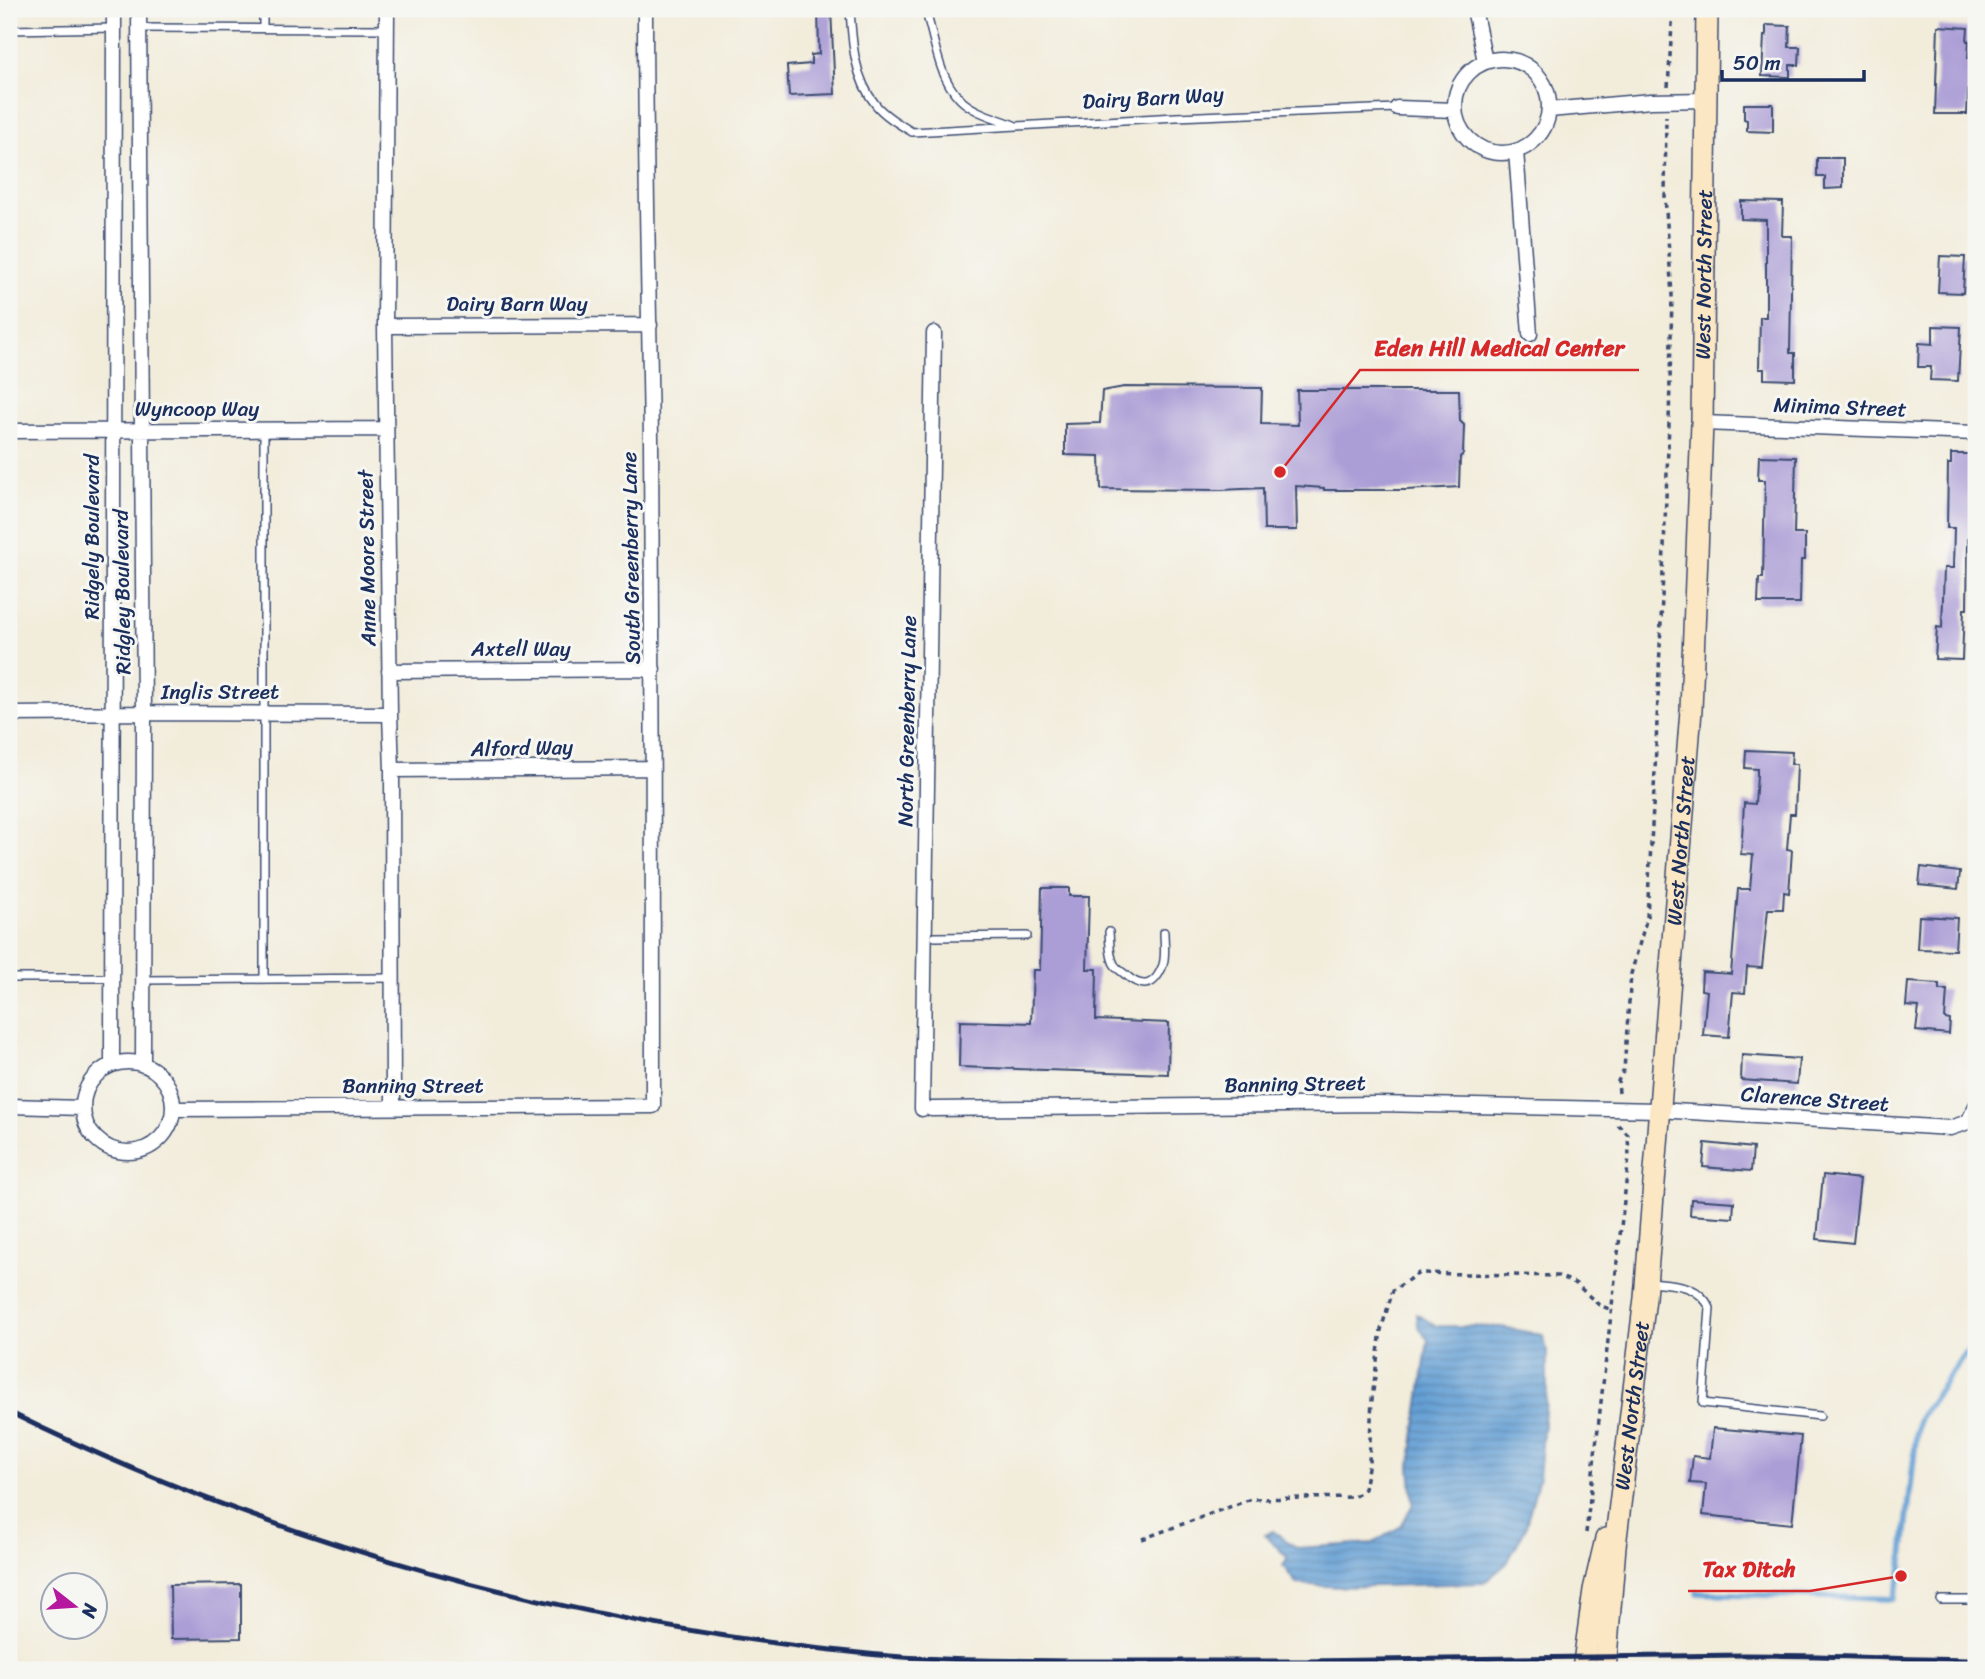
<svg xmlns="http://www.w3.org/2000/svg" width="1985" height="1679" viewBox="0 0 1985 1679" font-family="Sriracha,sans-serif">
<defs>
<pattern id="water-rules" width="6" height="5" patternUnits="userSpaceOnUse" patternTransform="scale(1.75)"><rect width="6" height="5" fill="#649fd4"/><path d="M0 2.5h6" fill="none" stroke="#5282af"/></pattern>
</defs>
<rect width="100%" height="100%" fill="#f6f6f2"/>
<filter id="ink" filterUnits="userSpaceOnUse"><feTurbulence type="fractalNoise" baseFrequency=".0143" numOctaves="2"/><feDisplacementMap in="SourceGraphic" scale="14" xChannelSelector="R" yChannelSelector="G"/><feConvolveMatrix kernelMatrix="1 2 1 2 8 2 1 2 1" color-interpolation-filters="sRGB"/></filter>
<filter id="wash" filterUnits="userSpaceOnUse"><feTurbulence type="fractalNoise" baseFrequency=".00686" numOctaves="4" result="noise"/><feDisplacementMap in="SourceGraphic" scale="28" xChannelSelector="R" yChannelSelector="G"/><feGaussianBlur stdDeviation="1.57" result="paint"/><feColorMatrix in="noise" values="0 0 0 0 0 0 0 0 0 0 0 0 0 0 0 0 0 1.4 0 .05"/><feComposite in="paint" operator="in"/></filter>
<g filter="url(#wash)">
<rect width="100%" height="100%" fill="#f2ecda"/>
<path fill="url(#water-rules)" stroke="#406799" stroke-width="2" d="M1417 1314 1436 1326 1502 1327 1543 1335 1547 1352V1389L1539 1477 1525 1529 1507 1563 1484 1583 1339 1587 1297 1584 1283 1566 1288 1558 1265 1535 1273 1531 1297 1548 1373 1543 1401 1526 1413 1504 1410 1466 1428 1340 1418 1326Z"/>
<g fill="none" stroke-linecap="round" stroke-linejoin="round">
<path stroke="#649fd4" stroke-width="6" d="M1697 1593 1894 1599 1901 1576 1918 1420 1976 1339"/>
</g>
<g id="blocks">
<path fill="#ab9dd6" d="M818 9H831L835 94 789 96 787 66 811 64V55L819 54Z
M1766 25 1790 26 1789 47H1800L1799 65H1790V77L1762 76 1764 36H1766Z
M1938 26 1968 28 1967 41H1969L1968 58H1970L1967 114H1935Z
M1744 104H1773V132L1747 131V120L1744 119Z
M1817 158H1843V188L1825 189V177H1817Z
M1741 201 1783 202 1782 236H1792L1790 353H1795V380L1764 379V369H1759L1760 317H1766V220L1741 219Z
M1940 256 1965 257 1963 293 1938 292Z
M1933 326 1961 327 1958 381 1930 380 1931 367H1918L1919 343 1933 344Z
M1124 387 1262 388 1261 424 1298 425 1297 390H1459L1460 421 1464 425 1463 454 1460 457 1459 487 1406 490H1324V488L1296 486 1297 530H1264L1263 488 1221 490 1101 489 1100 456 1065 455V424L1100 423 1102 391Z
M1951 454H1974V495H1976L1975 534H1969L1968 540 1967 609H1964L1962 660 1935 659 1937 627 1942 628 1944 568H1953L1954 528H1947L1948 464H1951Z
M1759 456 1796 457 1794 534H1805V560H1801L1800 603H1758L1759 578H1763L1765 480H1758Z
M1746 750 1792 752 1791 764H1797L1795 814H1790L1787 849 1792 850 1789 893 1784 892 1783 909H1768L1762 968 1747 967 1745 993 1733 992 1729 1037 1703 1035 1707 991 1701 990 1702 972 1731 974 1738 889H1750L1753 855 1741 854 1743 821 1744 803 1755 804 1757 775V769L1745 768Z
M1921 867 1960 872 1958 889 1919 885Z
M1042 888H1069V896H1089L1087 969H1097L1096 1020 1169 1023 1168 1074 959 1067 960 1021 1031 1023 1033 970H1040Z
M1919 916 1957 918 1955 950 1917 949Z
M1908 982 1939 984V990H1947L1945 1019 1950 1020 1949 1034 1916 1031 1919 1007 1906 1006Z
M1742 1055 1799 1059 1797 1084 1741 1080Z
M1705 1143 1753 1148 1751 1171 1703 1167Z
M1823 1175 1860 1179 1853 1243 1817 1239Z
M1691 1199 1734 1202 1733 1218 1690 1215Z
M1713 1428 1801 1436 1792 1524 1703 1515 1706 1484 1690 1483 1693 1456 1710 1458Z
M241 1584V1638L171 1639 170 1585Z"/>
</g>
</g>
<g filter="url(#ink)">
<use href="#blocks" fill-opacity="0" stroke="#3b4b71" stroke-width="2"/>
<g fill="none" stroke-linecap="round" stroke-linejoin="round">
<defs>
<path id="service" d="M850 9C852 41 854 79 876 105 885 116 899 124 912 132L1176 117 1397 108
M925 9C935 38 937 76 960 99 974 113 997 118 1014 125
M139 28 387 29
M263 28V9
M9 30 114 28
M1109 932C1110 942 1109 955 1114 964 1117 969 1122 972 1126 975 1143 990 1155 986 1163 965 1166 955 1164 942 1164 932
M935 937 1027 936
M9 978H112
M264 979V430
M143 980 393 978
M1650 1282C1675 1285 1697 1283 1710 1308L1703 1403 1820 1416
M1941 1600H1976"/>
<path id="minor" d="M139 9 144 713 143 1065
M387 9 385 326 390 714 392 770 393 1107
M1474 9 1485 61
M1455 106a47 47 0 1 1 94 0a47 47 0 1 1-94 0Z
M1397 108 1455 110
M1549 110 1651 101 1707 100
M1516 151 1530 334
M385 326 650 325
M1702 423 1976 433
M9 431 386 429
M389 671 653 669
M9 714 144 713 390 714
M392 770 652 768
M83 1107a45 45 0 1 1 90 0a45 45 0 1 1-90 0Z
M112 1065 114 9
M9 1106 83 1108
M173 1109 653 1106C653 884 653 661 651 439 649 296 645 152 645 9
M922 1109 934 333
M931 1109 1377 1104 1658 1110 1950 1128 1968 1122 1976 1106"/>
<g id="secondary">
<path d="M1583 1670 1594 1590 1606 1539"/>
<path id="s1" d="M1605 1670 1615 1546 1645 1298 1691 710 1702 423 1707 9"/>
</g>
</defs>
<use href="#service" stroke="#3b4b71" stroke-width="10"/>
<use href="#minor" stroke="#3b4b71" stroke-width="17"/>
<use href="#secondary" stroke="#3b4b71" stroke-width="24"/>
<path stroke="#3b4b71" stroke-width="3.5" stroke-dasharray="5 5" stroke-linecap="butt" d="M1668 87 1673 9
M1619 1093 1618 1081 1624 1070 1631 974 1647 917 1655 771 1669 423 1672 295 1665 196 1666 116
M1586 1533 1629 1157 1628 1135 1618 1125
M1142 1539 1251 1499 1354 1497 1364 1489 1369 1462 1372 1399 1381 1330 1393 1290 1419 1273 1558 1276 1575 1283 1599 1305 1612 1310"/>
<use href="#service" stroke="#fff" stroke-width="7"/>
<use href="#minor" stroke="#fff" stroke-width="14"/>
<use href="#secondary" stroke="#fbe7c3" stroke-width="21"/>
<path stroke="#1b2f5e" stroke-width="5" d="M9 1412C277 1544 571 1625 868 1654 935 1661 1002 1660 1069 1661 1146 1661 1224 1661 1301 1661 1449 1659 1597 1656 1744 1655 1822 1655 1899 1659 1976 1660"/>
</g>
</g>
<g text-anchor="middle" dominant-baseline="central" stroke-width="6" stroke-linejoin="round" paint-order="stroke">
<g font-size="21" fill="#1b2f5e" stroke="#f6f6f2">
<text transform="translate(1153 98) rotate(-3)">Dairy Barn Way</text>
<text stroke="none"><textPath href="#s1" startOffset="1400">West North Street</textPath></text>
<text x="517" y="304">Dairy Barn Way</text>
<text transform="translate(1840 407) rotate(2)">Minima Street</text>
<text x="197" y="409">Wyncoop Way</text>
<text transform="translate(92 537) rotate(-90)">Ridgely Boulevard</text>
<text transform="translate(367 558) rotate(-91)">Anne Moore Street</text>
<text transform="translate(631 558) rotate(-91)">South Greenberry Lane</text>
<text transform="translate(122 592) rotate(-91)">Ridgley Boulevard</text>
<text x="521" y="649">Axtell Way</text>
<text x="220" y="692">Inglis Street</text>
<text transform="translate(907 721) rotate(-89)">North Greenberry Lane</text>
<text transform="translate(522 748) rotate(-1)">Alford Way</text>
<text stroke="none"><textPath href="#s1" startOffset="833">West North Street</textPath></text>
<text transform="translate(1295 1084) rotate(-1)">Banning Street</text>
<text x="413" y="1086">Banning Street</text>
<text transform="translate(1815 1099) rotate(4)">Clarence Street</text>
<text stroke="none"><textPath href="#s1" startOffset="266">West North Street</textPath></text>
</g>
</g>
<path fill="none" stroke="#d62828" stroke-width="2.5" d="M1280 472L1360 370H1639M1901 1576L1810 1591H1688"/>
<g fill="#d62828" stroke="#f6f6f2" stroke-width="2.5">
<circle cx="1280" cy="472" r="7"/>
<circle cx="1901" cy="1576" r="7"/>
</g>
<g font-size="23" text-anchor="middle" font-weight="bold" fill="#d62828" stroke="#f6f6f2" stroke-width="6" stroke-linejoin="round" paint-order="stroke">
<text x="1499" y="356">Eden Hill Medical Center</text>
<text x="1749" y="1577">Tax Ditch</text>
</g>
<rect width="1985" height="1679" fill="none" stroke="#f6f6f2" stroke-width="35"/>
<g transform="translate(74 1606) rotate(107)"><circle r="33" fill="#f6f6f2" stroke="#9ea6b7" stroke-width="2"/>
<path d="M0-5L12 26L0 18L-12 26Z" fill="#b5179e"/>
<text y="-10" font-size="19" font-weight="bold" text-anchor="middle" fill="#1b2f5e">N</text>
</g>
<path d="M1722 70v10h142v-10" fill="none" stroke="#1b2f5e" stroke-width="3.5"/>
<text x="1733" y="70" font-size="21" fill="#1b2f5e" stroke="#f6f6f2" stroke-width="5" paint-order="stroke">50 m</text>
</svg>
